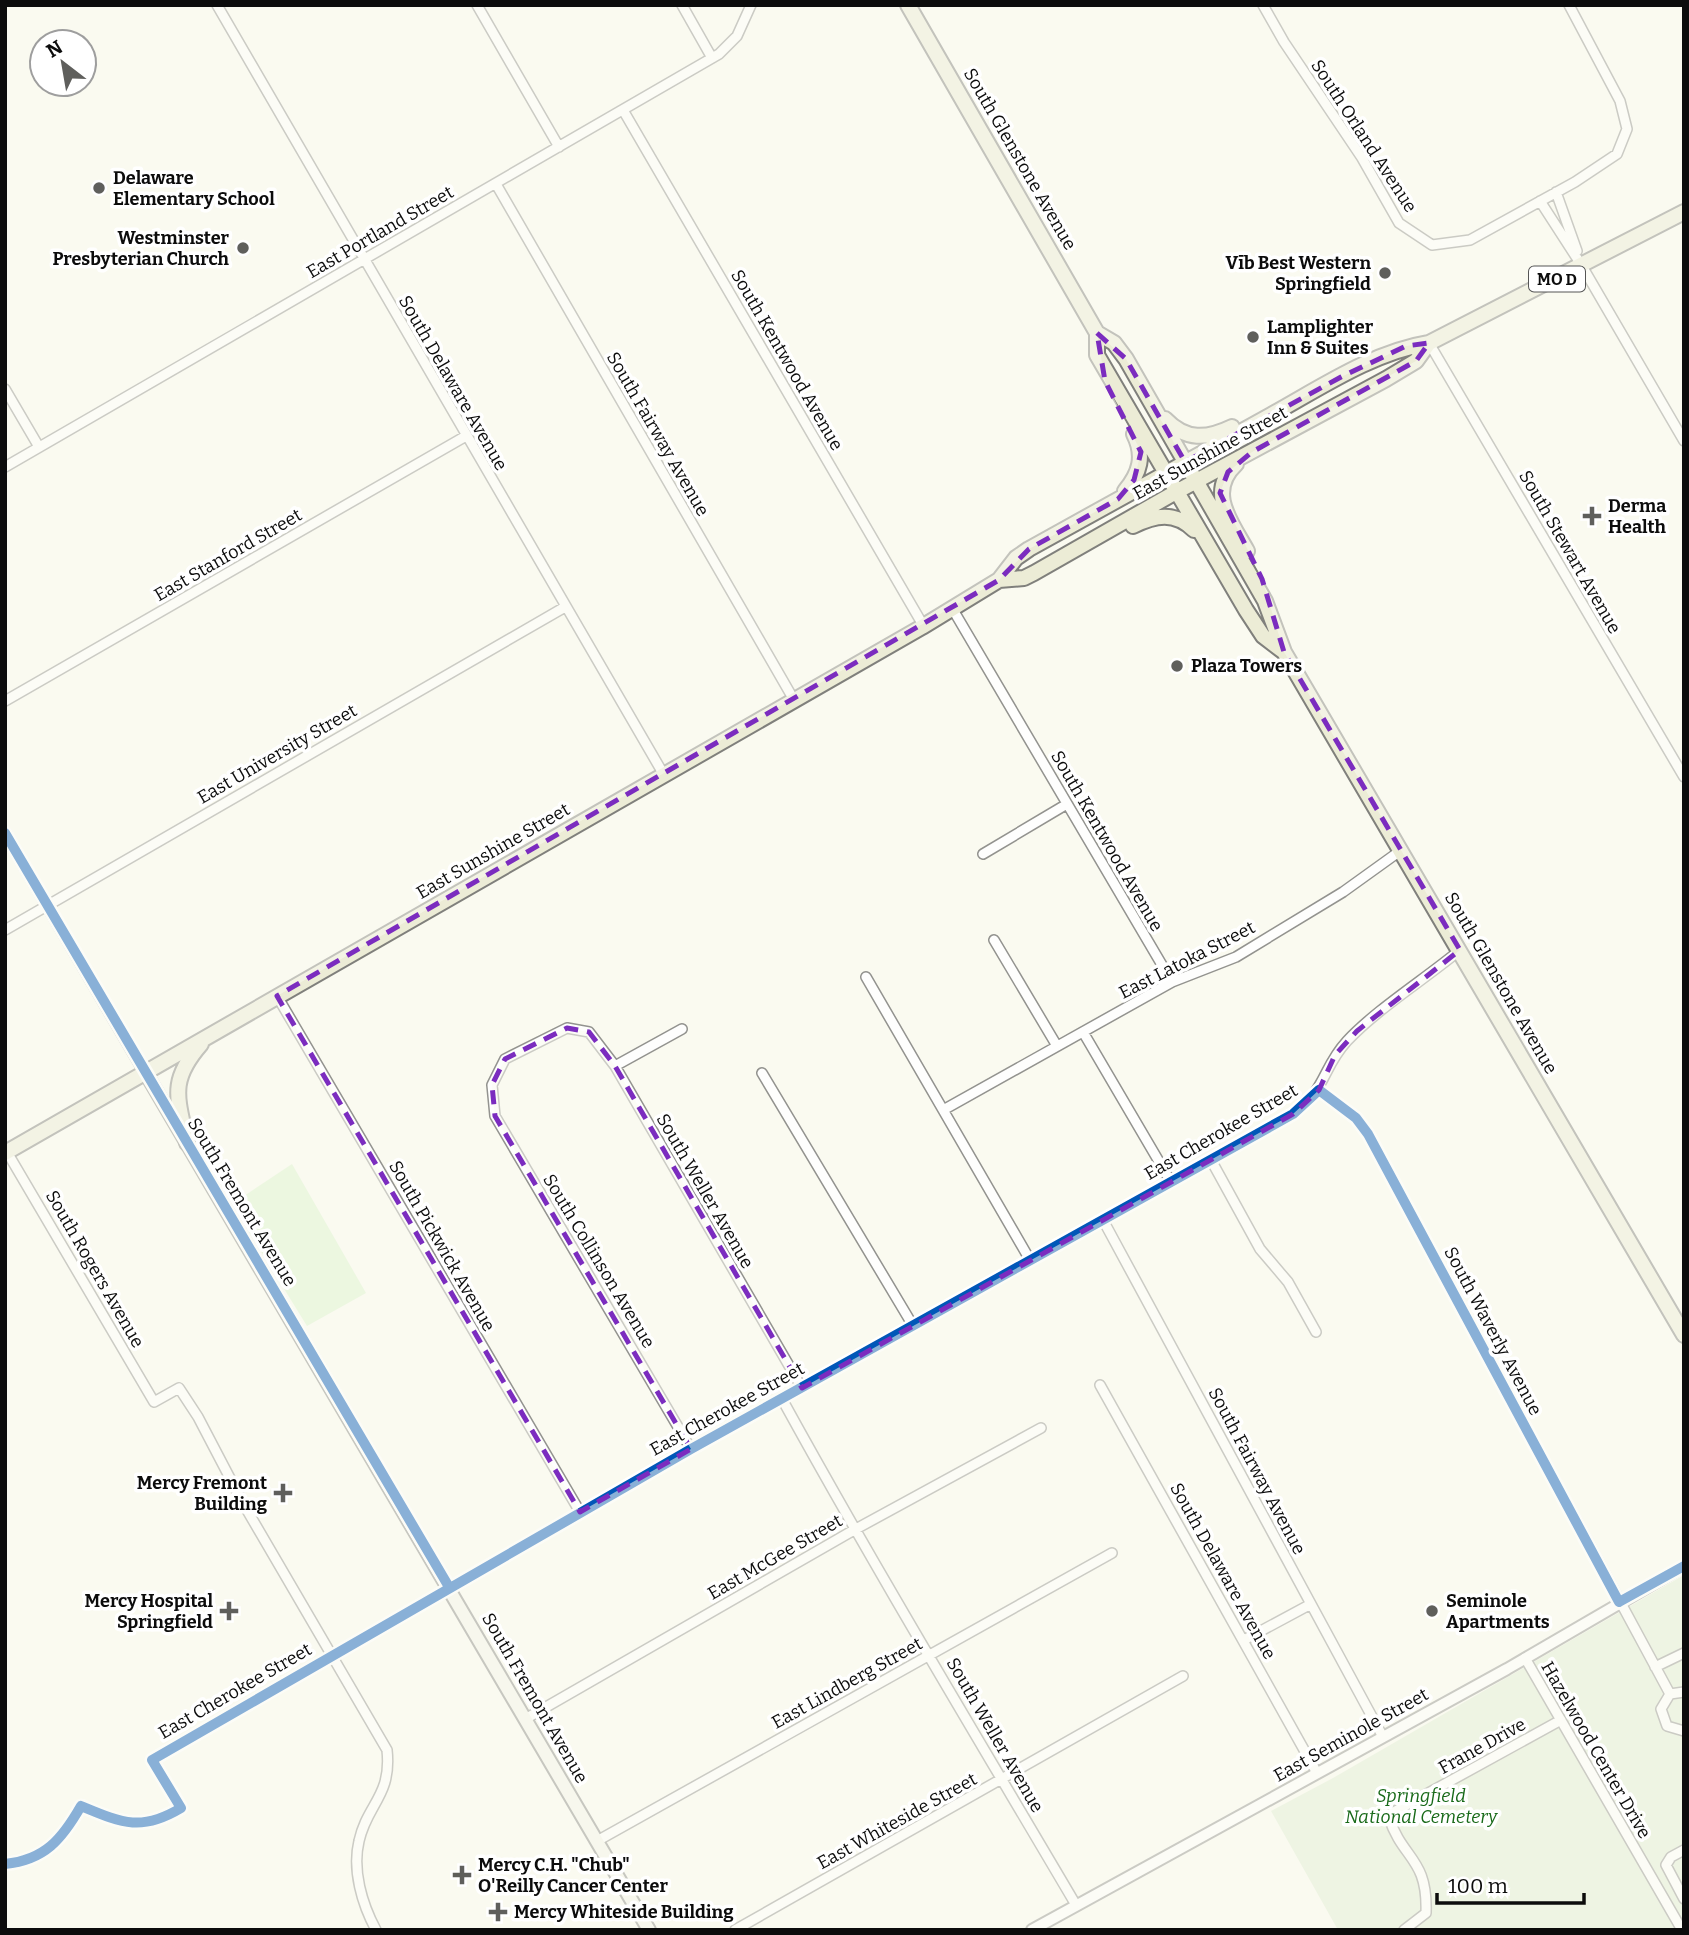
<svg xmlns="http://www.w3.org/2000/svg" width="1689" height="1935" viewBox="0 0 1689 1935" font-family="Bitter,serif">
<rect width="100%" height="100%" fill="#fafaf0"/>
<path fill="#dcf3cd" d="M292 1164 366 1293 307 1326 246 1227 238 1200Z"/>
<path fill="#e1edd3" d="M1684 1575V1930H1338L1271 1811 1333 1778Z"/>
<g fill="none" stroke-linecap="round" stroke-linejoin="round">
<defs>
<path id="minor" d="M217 5 664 775
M477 5 559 147
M682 5 712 58
M1263 5 1284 42 1362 158 1399 223 1432 245 1470 240 1575 182 1617 154 1627 129 1620 101 1569 5
M623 110 923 625
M496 184 794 700
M1556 192 1577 251
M1540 201 1582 266 1684 441
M1429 343 1684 777
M5 389 39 447
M5 467 719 54 737 36 751 5
M952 608 1172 982
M5 701 466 436
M983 854 1067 804
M5 930 565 607
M994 940 1057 1046
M866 977 1030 1260
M277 996 580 1512
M1083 1032 1171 1182
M615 1066 682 1029
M762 1073 912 1324
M1319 1090 1356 1118 1368 1134 1670 1694
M945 1109 1172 982 1236 957 1343 892 1400 851
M7 1152 154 1402 179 1388 198 1417 244 1505 387 1750C392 1796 367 1804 359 1841 352 1870 362 1904 376 1930
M1211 1160 1260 1249 1288 1282 1316 1332
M1103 1220 1383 1737
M1100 1385 1317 1773
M782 1399C876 1570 977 1737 1076 1905
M691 1449 495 1116 492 1085 505 1059 567 1028 589 1032 615 1066 802 1388
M1244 1640 1311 1604
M1525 1658 1682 1930
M1655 1667 1684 1653
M1684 1692 1670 1694 1661 1709 1667 1726 1684 1731
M527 1718 854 1530 1041 1428
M597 1841 1112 1553
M1684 1850 1671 1857 1666 1865 1684 1899
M5 1864C45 1860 62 1839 81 1806 122 1823 141 1832 181 1808L152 1760 691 1449 1293 1114C1327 1089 1322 1068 1347 1041 1377 1009 1425 979 1460 950
M735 1930 1183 1676
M1404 1930 1426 1913C1428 1858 1403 1860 1389 1818L1392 1813 1561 1720"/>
<path id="tertiary" d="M5 833 145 1072
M1032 1930 1507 1669 1684 1566"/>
<path id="secondary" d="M145 1072 649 1930"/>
<path id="primary" d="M908 5 1097 333 1114 343 1126 359 1265 601 1284 652 1684 1335
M1097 333V355L1246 610 1263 636 1284 652
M1165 419C1186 441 1207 439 1232 427
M1236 464C1206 492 1231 522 1247 551
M1125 491C1140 473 1145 456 1134 434
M1133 526C1155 515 1175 511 1194 530
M999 580 1024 578 1034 573 1176 492 1386 379 1416 361 1429 343
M187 1143C178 1098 168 1082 201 1044
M5 1153 922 627 999 580 1016 558 1029 549C1109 505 1190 460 1271 415 1320 388 1373 352 1429 343L1684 212"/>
</defs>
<use href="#minor" stroke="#93938f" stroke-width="12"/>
<use href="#tertiary" stroke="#93938f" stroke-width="14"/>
<use href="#secondary" stroke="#8a8a85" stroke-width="16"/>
<use href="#primary" stroke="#80807c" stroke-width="18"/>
<use href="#minor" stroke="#fefefd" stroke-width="9"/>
<use href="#tertiary" stroke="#fefefd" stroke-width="10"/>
<use href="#secondary" stroke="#f3f4e8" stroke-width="12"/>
<use href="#primary" stroke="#ececd6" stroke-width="14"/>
<defs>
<path id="cycleway" d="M5 833 449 1587
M5 1864C45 1860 62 1839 81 1806 122 1823 141 1832 181 1808L152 1760 691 1449 1293 1114 1319 1090 1356 1118 1368 1134 1619 1602 1684 1566"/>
</defs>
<use href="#cycleway" stroke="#fff" stroke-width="15"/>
<use href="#cycleway" stroke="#0057b8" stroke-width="10"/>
</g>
<path d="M0 0H1689V1935H0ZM1097 333 1126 359 1185 462 1341 377 1406 346 1429 343 1416 361 1252 452 1228 472 1220 493 1262 579 1284 652 1460 950 1357 1031 1335 1055 1319 1090 1293 1114 802 1388 615 1066 589 1032 567 1028 505 1059 492 1085 495 1116 691 1449 580 1512 277 996 999 580 1029 549 1118 499 1134 480 1141 452 1105 381Z" fill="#fafaf0" fill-opacity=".55" fill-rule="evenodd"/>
<path fill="none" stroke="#7b2cbf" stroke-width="5" stroke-dasharray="14 9" stroke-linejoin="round" d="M1097 333 1126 359 1185 462 1341 377 1406 346 1429 343 1416 361 1252 452 1228 472 1220 493 1262 579 1284 652 1460 950 1357 1031 1335 1055 1319 1090 1293 1114 802 1388 615 1066 589 1032 567 1028 505 1059 492 1085 495 1116 691 1449 580 1512 277 996 999 580 1029 549 1118 499 1134 480 1141 452 1105 381Z"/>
<g fill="#5f5f5c" stroke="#fff" stroke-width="2.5">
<circle cx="99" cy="188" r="7"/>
<circle cx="243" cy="248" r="7"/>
<circle cx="1385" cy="273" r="7"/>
<circle cx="1253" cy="337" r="7"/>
<path d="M1588.5 505.5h7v7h7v7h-7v7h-7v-7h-7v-7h7z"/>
<circle cx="1177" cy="666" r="7"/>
<path d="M279.5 1482.5h7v7h7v7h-7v7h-7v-7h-7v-7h7z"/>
<path d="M225.5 1600.5h7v7h7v7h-7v7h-7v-7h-7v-7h7z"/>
<circle cx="1432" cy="1611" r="7"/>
<path d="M458.5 1864.5h7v7h7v7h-7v7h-7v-7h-7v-7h7z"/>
<path d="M494.5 1901.5h7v7h7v7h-7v7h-7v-7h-7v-7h7z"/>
</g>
<g text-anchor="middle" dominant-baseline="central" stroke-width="7" stroke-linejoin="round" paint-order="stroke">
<rect fill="#fff" stroke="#555" stroke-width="2" x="1529" y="266.5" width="56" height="25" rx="5"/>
<g font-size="16" font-weight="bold" fill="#0c0c0c">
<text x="1557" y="279">MO D</text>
</g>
<g font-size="18" fill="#0c0c0c" stroke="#fff">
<text transform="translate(1364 136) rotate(57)">South Orland Avenue</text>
<text transform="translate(1020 159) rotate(60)">South Glenstone Avenue</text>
<text transform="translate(380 232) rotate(-30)">East Portland Street</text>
<text transform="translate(787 360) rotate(60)">South Kentwood Avenue</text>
<text transform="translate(453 383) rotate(60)">South Delaware Avenue</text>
<text transform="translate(658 434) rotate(60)">South Fairway Avenue</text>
<text transform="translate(1210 453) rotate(-29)">East Sunshine Street</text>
<text transform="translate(1570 552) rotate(60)">South Stewart Avenue</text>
<text transform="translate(228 555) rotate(-30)">East Stanford Street</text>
<text transform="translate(277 754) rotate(-30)">East University Street</text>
<text transform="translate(1107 841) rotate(60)">South Kentwood Avenue</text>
<text transform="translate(493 851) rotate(-30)">East Sunshine Street</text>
<text transform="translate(1187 960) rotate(-27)">East Latoka Street</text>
<text transform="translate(1501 983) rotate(60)">South Glenstone Avenue</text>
<text transform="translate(1221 1132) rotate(-30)">East Cherokee Street</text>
<text transform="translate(705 1191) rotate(60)">South Weller Avenue</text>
<text transform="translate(242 1202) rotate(59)">South Fremont Avenue</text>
<text transform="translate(442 1246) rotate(60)">South Pickwick Avenue</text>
<text transform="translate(599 1261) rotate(59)">South Collinson Avenue</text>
<text transform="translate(95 1269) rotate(60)">South Rogers Avenue</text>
<text transform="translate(1493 1331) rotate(62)">South Waverly Avenue</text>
<text transform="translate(727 1409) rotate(-29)">East Cherokee Street</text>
<text transform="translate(1257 1471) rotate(62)">South Fairway Avenue</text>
<text transform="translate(775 1557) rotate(-30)">East McGee Street</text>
<text transform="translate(1223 1571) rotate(61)">South Delaware Avenue</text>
<text transform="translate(847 1683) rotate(-29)">East Lindberg Street</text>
<text transform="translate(235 1691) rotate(-30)">East Cherokee Street</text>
<text transform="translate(535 1698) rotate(60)">South Fremont Avenue</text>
<text transform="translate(995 1735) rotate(60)">South Weller Avenue</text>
<text transform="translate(1351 1735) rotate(-29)">East Seminole Street</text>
<text transform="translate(1482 1746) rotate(-29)">Frane Drive</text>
<text transform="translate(1596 1750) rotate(60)">Hazelwood Center Drive</text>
<text transform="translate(897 1821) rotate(-29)">East Whiteside Street</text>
</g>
<g font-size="18" font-weight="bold" fill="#0c0c0c" stroke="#fff" text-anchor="start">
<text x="113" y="178">Delaware<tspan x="113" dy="21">Elementary School</tspan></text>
<text x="229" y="238" text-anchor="end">Westminster<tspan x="229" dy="21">Presbyterian Church</tspan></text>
<text x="1371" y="263" text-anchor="end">Vīb Best Western<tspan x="1371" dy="21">Springfield</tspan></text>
<text x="1267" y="327">Lamplighter<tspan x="1267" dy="21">Inn &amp; Suites</tspan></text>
<text x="1608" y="506">Derma<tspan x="1608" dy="21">Health</tspan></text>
<text x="1191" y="666">Plaza Towers</text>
<text x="267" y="1483" text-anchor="end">Mercy Fremont<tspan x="267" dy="21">Building</tspan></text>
<text x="213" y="1601" text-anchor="end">Mercy Hospital<tspan x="213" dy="21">Springfield</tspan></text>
<text x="1446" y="1601">Seminole<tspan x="1446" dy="21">Apartments</tspan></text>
<text x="478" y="1865">Mercy C.H. "Chub"<tspan x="478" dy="21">O'Reilly Cancer Center</tspan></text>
<text x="514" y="1912">Mercy Whiteside Building</text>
</g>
<g font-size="18" font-style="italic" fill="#176918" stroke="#fff">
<text x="1421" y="1796">Springfield<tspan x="1421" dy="21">National Cemetery</tspan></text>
</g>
</g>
<rect width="1689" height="1935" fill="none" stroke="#0c0c0c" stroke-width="14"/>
<g transform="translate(63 63) rotate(329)"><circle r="33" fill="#ffffff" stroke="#9e9e9e" stroke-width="2"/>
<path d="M0-5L12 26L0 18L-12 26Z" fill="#5f5f5c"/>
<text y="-10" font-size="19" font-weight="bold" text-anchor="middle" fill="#0c0c0c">N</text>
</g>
<path d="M1437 1893v10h147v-10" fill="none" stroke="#0c0c0c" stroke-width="3.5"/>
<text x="1448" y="1893" font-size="21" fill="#0c0c0c" stroke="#ffffff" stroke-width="5" paint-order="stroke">100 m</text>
</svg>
